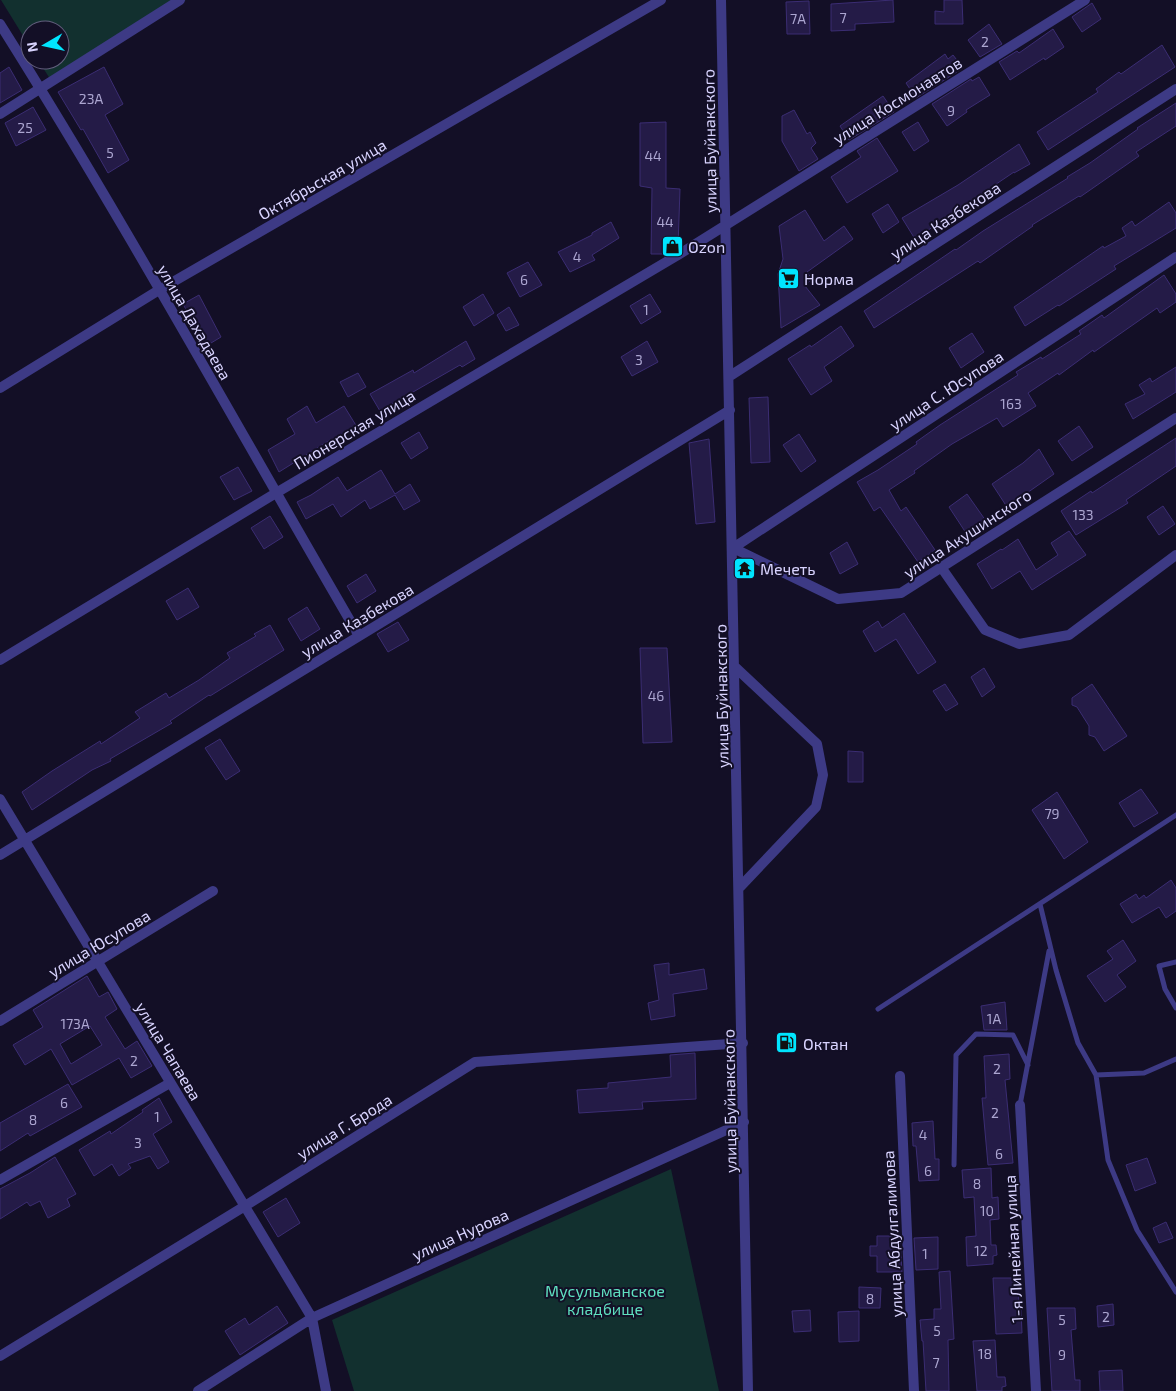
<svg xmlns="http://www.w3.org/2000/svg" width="1176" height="1391" viewBox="0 0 1176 1391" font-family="'Exo 2',sans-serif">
<rect width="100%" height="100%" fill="#130f26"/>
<path fill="#12302f" d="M1 0H186L52 82 38 60H60V30H30V47Z
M671 1169 719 1391H354L332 1320Z"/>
<path fill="#241b47" stroke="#3b2d73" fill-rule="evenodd" d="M893 0 894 22 855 24V30L831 31V4Z
M944 0H962L963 24H935V11L944 12Z
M809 1 810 34H787L786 2Z
M1092 3 1101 19 1082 32 1072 17Z
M989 24 1002 44 980 57 968 40Z
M1053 29 1064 47 1045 60 1044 58 1010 80 999 62 1017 51 1019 53Z
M1162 45 1175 67 1048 150 1037 132 1098 92 1096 89 1119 72 1121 74Z
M945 54 948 59 953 55 963 68 916 98 906 83Z
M9 67 22 90 0 103V73Z
M104 67 123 104 105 115 129 160 108 173 83 129 81 130 58 92Z
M979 77 990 95 966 110 967 112 947 126 932 104 971 79 972 81Z
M883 96 894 112 849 140 840 126Z
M1176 103V126L1136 152 1139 156 1080 197 1079 196 1032 225 1033 226 980 263 978 261 874 328 864 311 955 249 956 250 983 231 1068 178 1067 177 1090 163 1138 129 1137 128Z
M33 107 46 130 16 146 5 123Z
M794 110 807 134 810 132 816 143 811 148 818 159 799 171 782 141V116Z
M666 122V188L680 189 678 247 665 254H651L652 188 640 186V123Z
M918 122 929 141 914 151 902 132Z
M877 138 898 171 847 203 831 177 861 157 857 151Z
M1019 144 1030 164 1014 173V172L915 239 902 218 958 185Z
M1169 202 1176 213V228L1114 266 1116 269 1059 306 1058 305 1025 326 1014 307 1103 246 1104 248 1126 236 1122 228 1132 221 1135 226Z
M888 204 899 222 883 233 872 214Z
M805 210 824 241 844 226 853 239 807 272 812 279 805 286 820 305 781 328 778 274 783 259 779 226Z
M611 222 619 238 592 255 595 260 570 272 558 252 592 235V233Z
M528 262 542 285 520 297 507 273Z
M1164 275 1176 294V302L1160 313 1157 308 1094 352 1093 350 1059 375 1058 373 1028 393 1036 406 1003 427 997 418 952 444 914 471 915 473 889 490 901 511 906 507 935 550 918 562 880 507 874 511 857 482 878 470 917 444 916 442 940 425 1018 375 1016 372 1041 357 1042 359 1081 334 1079 331 1102 315 1104 318Z
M483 294 494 313 474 326 463 307Z
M650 294 661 312 641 324 630 306Z
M199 295 221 337 206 346 183 304Z
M509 307 519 325 506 331 497 315Z
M841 326 854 346 824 367 832 381 811 395 788 359 810 345 811 347Z
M972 333 984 352 961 368 949 348Z
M466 341 475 359 462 367 460 365 380 411 370 394 413 370 414 373Z
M647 341 658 362 632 376 621 357Z
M1176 367V392L1133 419 1125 404 1145 394 1139 385 1150 378 1152 382Z
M358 373 366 387 348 397 340 382Z
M768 397 770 462 751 463 749 398Z
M307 406 316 423 344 406 357 427 331 442 330 440 279 472 268 450 295 434 287 419Z
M1079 426 1093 447 1072 461 1058 441Z
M419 432 428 448 411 459 401 443Z
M799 434 816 461 801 472 783 445Z
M1176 438V466L1126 500 1128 503 1076 535 1061 511 1091 491 1092 493Z
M709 439 715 522 696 524 689 443Z
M1039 449 1054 474 1007 507 992 484 1023 463Z
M238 467 252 491 234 500 220 477Z
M381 470 395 494 410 484 420 501 404 510 395 495 370 509 365 500 341 517 333 504 306 519 297 502 311 495 338 477 347 491Z
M967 494 986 521 966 533 949 507Z
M1163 506 1175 524 1159 535 1147 517Z
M270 516 283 537 264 549 251 528Z
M1069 531 1086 555 1032 590 1020 571 992 589 977 564 1001 549 1002 550 1018 539 1036 570 1058 555 1051 543Z
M847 542 858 564 840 574 830 553Z
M366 574 376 591 357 603 347 586Z
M188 588 199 607 177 620 166 601Z
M307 607 320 629 301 641 288 619Z
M904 613 936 662 918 674 896 639 875 652 863 631 878 621 882 628Z
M398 622 409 640 388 652 377 634Z
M270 625 284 650 210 696 209 695 170 721 172 723 110 759 111 761 92 770 32 810 22 792 52 771 100 741 101 744 140 718 135 712 166 693 169 698 199 680 230 658 227 653 256 636 254 634Z
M640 648H667L672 742 643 743Z
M984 668 995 687 982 697 971 677Z
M945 684 958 704 946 711 933 691Z
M1092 684 1127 736 1104 751 1095 737 1089 735V726L1077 707 1072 705V698Z
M220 739 240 771 226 780 205 748Z
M848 751 863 752V782H848Z
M1141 789 1158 813 1134 827 1119 803Z
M1057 792 1088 842 1064 859 1032 810Z
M1171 880 1176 888V911L1166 918 1159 907 1132 923 1120 904 1136 894 1139 899 1144 895 1146 898Z
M1123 940 1136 961 1117 975 1126 987 1105 1002 1087 976 1113 959 1107 951Z
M669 963V975L704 969 707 989 673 994 675 1016 651 1020 648 1003 659 1000 654 965Z
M87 976 99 997 108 992 117 1009 105 1017 125 1049 137 1041 152 1066 131 1078 119 1058 72 1085 51 1049 25 1065 13 1045 43 1027 33 1010ZM90 1026 102 1045 71 1064 60 1044Z
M1005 1002 1007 1030H984L981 1006Z
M695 1053 696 1099 642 1102 643 1109 579 1113 577 1090 608 1088V1083L671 1077 670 1055Z
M1009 1054 1010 1079 1005 1080 1013 1163 988 1165 982 1098H986L984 1056Z
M68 1084 82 1107 30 1136 28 1133 0 1151V1123Z
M159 1098 172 1122 153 1134 169 1162 158 1169 150 1156 128 1164 131 1168 119 1176 112 1164 94 1176 79 1150 110 1131 111 1134 143 1112 142 1110Z
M933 1121 935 1159H939V1180L919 1181 916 1146H913L912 1123Z
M55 1157 76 1194 67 1199 70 1206 48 1218 40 1201 30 1206 27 1202 0 1219V1189L30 1173Z
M1147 1158 1156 1183 1135 1191 1126 1165Z
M991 1168 992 1198 998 1197 999 1219 990 1220 991 1245H996L997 1255 993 1256V1264L967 1266 966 1237 976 1236 974 1197 964 1198 962 1170Z
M286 1198 300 1223 278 1237 263 1212Z
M1166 1222 1173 1238 1159 1243 1153 1228Z
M877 1236H900L902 1272H877V1256H870V1246H877Z
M938 1237V1269L916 1270 914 1238Z
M950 1271 954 1339 948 1340 949 1391H926L923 1341H922L920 1320 934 1319V1309H941L939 1272Z
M993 1278H1018L1019 1310H1021L1022 1333 996 1334Z
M859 1287 881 1288 880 1308H859Z
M1113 1304 1114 1325 1098 1327 1097 1306Z
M277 1306 288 1323 240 1355 225 1331 245 1318 249 1325Z
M1047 1308H1075L1076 1329 1071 1330 1075 1380H1080V1391H1052Z
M810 1310 811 1331 794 1332 792 1311Z
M859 1311V1341L839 1342 838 1312Z
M995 1340 997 1377H1005L1006 1386 1002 1387V1391H977L973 1341Z
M1122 1370 1123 1391H1100L1099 1371Z"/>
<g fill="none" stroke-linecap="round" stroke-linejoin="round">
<path stroke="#3d3a85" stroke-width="5" d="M1040 904 1056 970 1078 1043 1096 1075 1144 1073 1176 1059
M1176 962 1159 966 1165 989 1176 1008
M878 1009 1176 815
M1096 1075 1108 1160 1137 1230 1176 1292
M1020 1105 1049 951
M954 1165 956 1055 976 1034 1013 1035 1028 1065"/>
<path stroke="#3d3a85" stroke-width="10" d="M721 0 748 1391
M0 24C126 224 240 432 359 636
M0 114 180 0
M730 376 1176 89
M0 388 159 290 661 0
M733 548 1176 257
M733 548 838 599 901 593 1176 418
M941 567 985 630 1019 644 1069 635 1176 555
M0 660 276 493 678 255 1085 0
M735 667 817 744 823 775 816 807 740 887
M0 799 312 1318 326 1391
M0 855 730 410
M0 1021 213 891
M900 1076 914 1391
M1020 1105 1036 1391
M0 1180 170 1083
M0 1356 245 1206 475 1062 743 1043
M198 1391 312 1318 744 1122"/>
</g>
<defs>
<symbol id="shop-square" viewBox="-11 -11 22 22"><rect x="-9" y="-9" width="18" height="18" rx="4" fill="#00e5ff" stroke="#130f26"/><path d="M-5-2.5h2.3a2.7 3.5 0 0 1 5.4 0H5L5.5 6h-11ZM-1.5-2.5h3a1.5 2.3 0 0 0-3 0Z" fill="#111"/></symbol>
<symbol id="supermarket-square" viewBox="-11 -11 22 22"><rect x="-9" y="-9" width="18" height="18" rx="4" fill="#00e5ff" stroke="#130f26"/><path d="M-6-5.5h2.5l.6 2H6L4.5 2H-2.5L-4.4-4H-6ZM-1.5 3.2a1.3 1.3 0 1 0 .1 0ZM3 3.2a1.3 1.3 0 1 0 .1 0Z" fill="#111"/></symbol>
<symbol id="temple-square" viewBox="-11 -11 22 22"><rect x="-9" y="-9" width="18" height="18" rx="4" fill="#00e5ff" stroke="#130f26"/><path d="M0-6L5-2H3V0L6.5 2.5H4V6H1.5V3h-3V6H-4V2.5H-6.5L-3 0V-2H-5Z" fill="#111"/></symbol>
<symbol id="fuel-square" viewBox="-11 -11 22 22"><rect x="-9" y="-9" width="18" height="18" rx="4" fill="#00e5ff" stroke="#130f26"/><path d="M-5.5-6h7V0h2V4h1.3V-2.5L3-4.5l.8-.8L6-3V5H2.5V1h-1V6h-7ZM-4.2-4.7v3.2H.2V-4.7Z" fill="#111"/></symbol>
</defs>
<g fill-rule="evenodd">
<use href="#shop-square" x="660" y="234" width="25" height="25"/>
<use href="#supermarket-square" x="776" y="266" width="25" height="25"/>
<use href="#temple-square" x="732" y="556" width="25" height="25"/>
<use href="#fuel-square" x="774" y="1030" width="25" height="25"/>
</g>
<g text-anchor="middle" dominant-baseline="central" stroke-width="4" stroke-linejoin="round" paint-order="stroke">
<g font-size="14" fill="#aca6d1">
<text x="843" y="17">7</text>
<text x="798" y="18">7А</text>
<text x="985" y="41">2</text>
<text x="91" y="98">23А</text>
<text x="951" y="110">9</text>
<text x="25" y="127">25</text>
<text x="110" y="152">5</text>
<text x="653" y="155">44</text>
<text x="665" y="221">44</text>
<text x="577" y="256">4</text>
<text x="524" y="279">6</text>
<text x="646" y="309">1</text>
<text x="639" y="359">3</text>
<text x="1011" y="403">163</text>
<text x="1083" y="514">133</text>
<text x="656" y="695">46</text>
<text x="1052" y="813">79</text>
<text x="994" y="1018">1А</text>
<text x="75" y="1023">173А</text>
<text x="134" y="1060">2</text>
<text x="997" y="1068">2</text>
<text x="64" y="1102">6</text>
<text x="995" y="1112">2</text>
<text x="157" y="1116">1</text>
<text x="33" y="1119">8</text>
<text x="923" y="1134">4</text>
<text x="138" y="1142">3</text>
<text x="999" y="1153">6</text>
<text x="928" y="1170">6</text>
<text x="977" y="1183">8</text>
<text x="987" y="1210">10</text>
<text x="981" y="1250">12</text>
<text x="925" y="1253">1</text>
<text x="870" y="1298">8</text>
<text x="1106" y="1316">2</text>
<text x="1062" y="1319">5</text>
<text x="937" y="1330">5</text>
<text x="985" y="1353">18</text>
<text x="1062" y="1354">9</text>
<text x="936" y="1362">7</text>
</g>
<g font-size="16" fill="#d9d4ff" stroke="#130f26">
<text transform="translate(897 100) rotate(-32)">улица Космонавтов</text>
<text transform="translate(709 141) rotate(-91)">улица Буйнакского</text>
<text transform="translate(322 179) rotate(-30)">Октябрьская улица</text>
<text transform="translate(945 220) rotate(-33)">улица Казбекова</text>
<text transform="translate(195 322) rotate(60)">улица Дахадаева</text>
<text transform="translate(946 390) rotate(-33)">улица С. Юсупова</text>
<text transform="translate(354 429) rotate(-31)">Пионерская улица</text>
<text transform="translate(967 533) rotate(-33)">улица Акушинского</text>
<text transform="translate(357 620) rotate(-31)">улица Казбекова</text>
<text transform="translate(721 696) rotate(-91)">улица Буйнакского</text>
<text transform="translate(99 943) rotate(-31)">улица Юсупова</text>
<text transform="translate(169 1051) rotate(59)">улица Чапаева</text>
<text transform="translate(729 1101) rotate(-91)">улица Буйнакского</text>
<text transform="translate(344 1126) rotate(-32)">улица Г. Брода</text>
<text transform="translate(460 1234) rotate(-24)">улица Нурова</text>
<text transform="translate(892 1234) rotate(-93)">улица Абдулгалимова</text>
<text transform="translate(1013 1249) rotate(-93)">1-я Линейная улица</text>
</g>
<g font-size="16" fill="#d9d4ff" stroke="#130f26" text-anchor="start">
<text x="688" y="246">Ozon</text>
<text x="804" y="278">Норма</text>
<text x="760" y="568">Мечеть</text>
<text x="803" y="1043">Октан</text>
</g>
<g font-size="16" fill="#5fe0c0" stroke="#130f26">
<text x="605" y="1290">Мусульманское<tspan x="605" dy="18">кладбище</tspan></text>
</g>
</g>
<g transform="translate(45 45) rotate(261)"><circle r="24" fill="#130f26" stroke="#625e7d"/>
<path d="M0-4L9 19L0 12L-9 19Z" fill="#00e5ff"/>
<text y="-8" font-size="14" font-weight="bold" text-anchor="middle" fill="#d9d4ff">N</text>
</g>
</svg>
